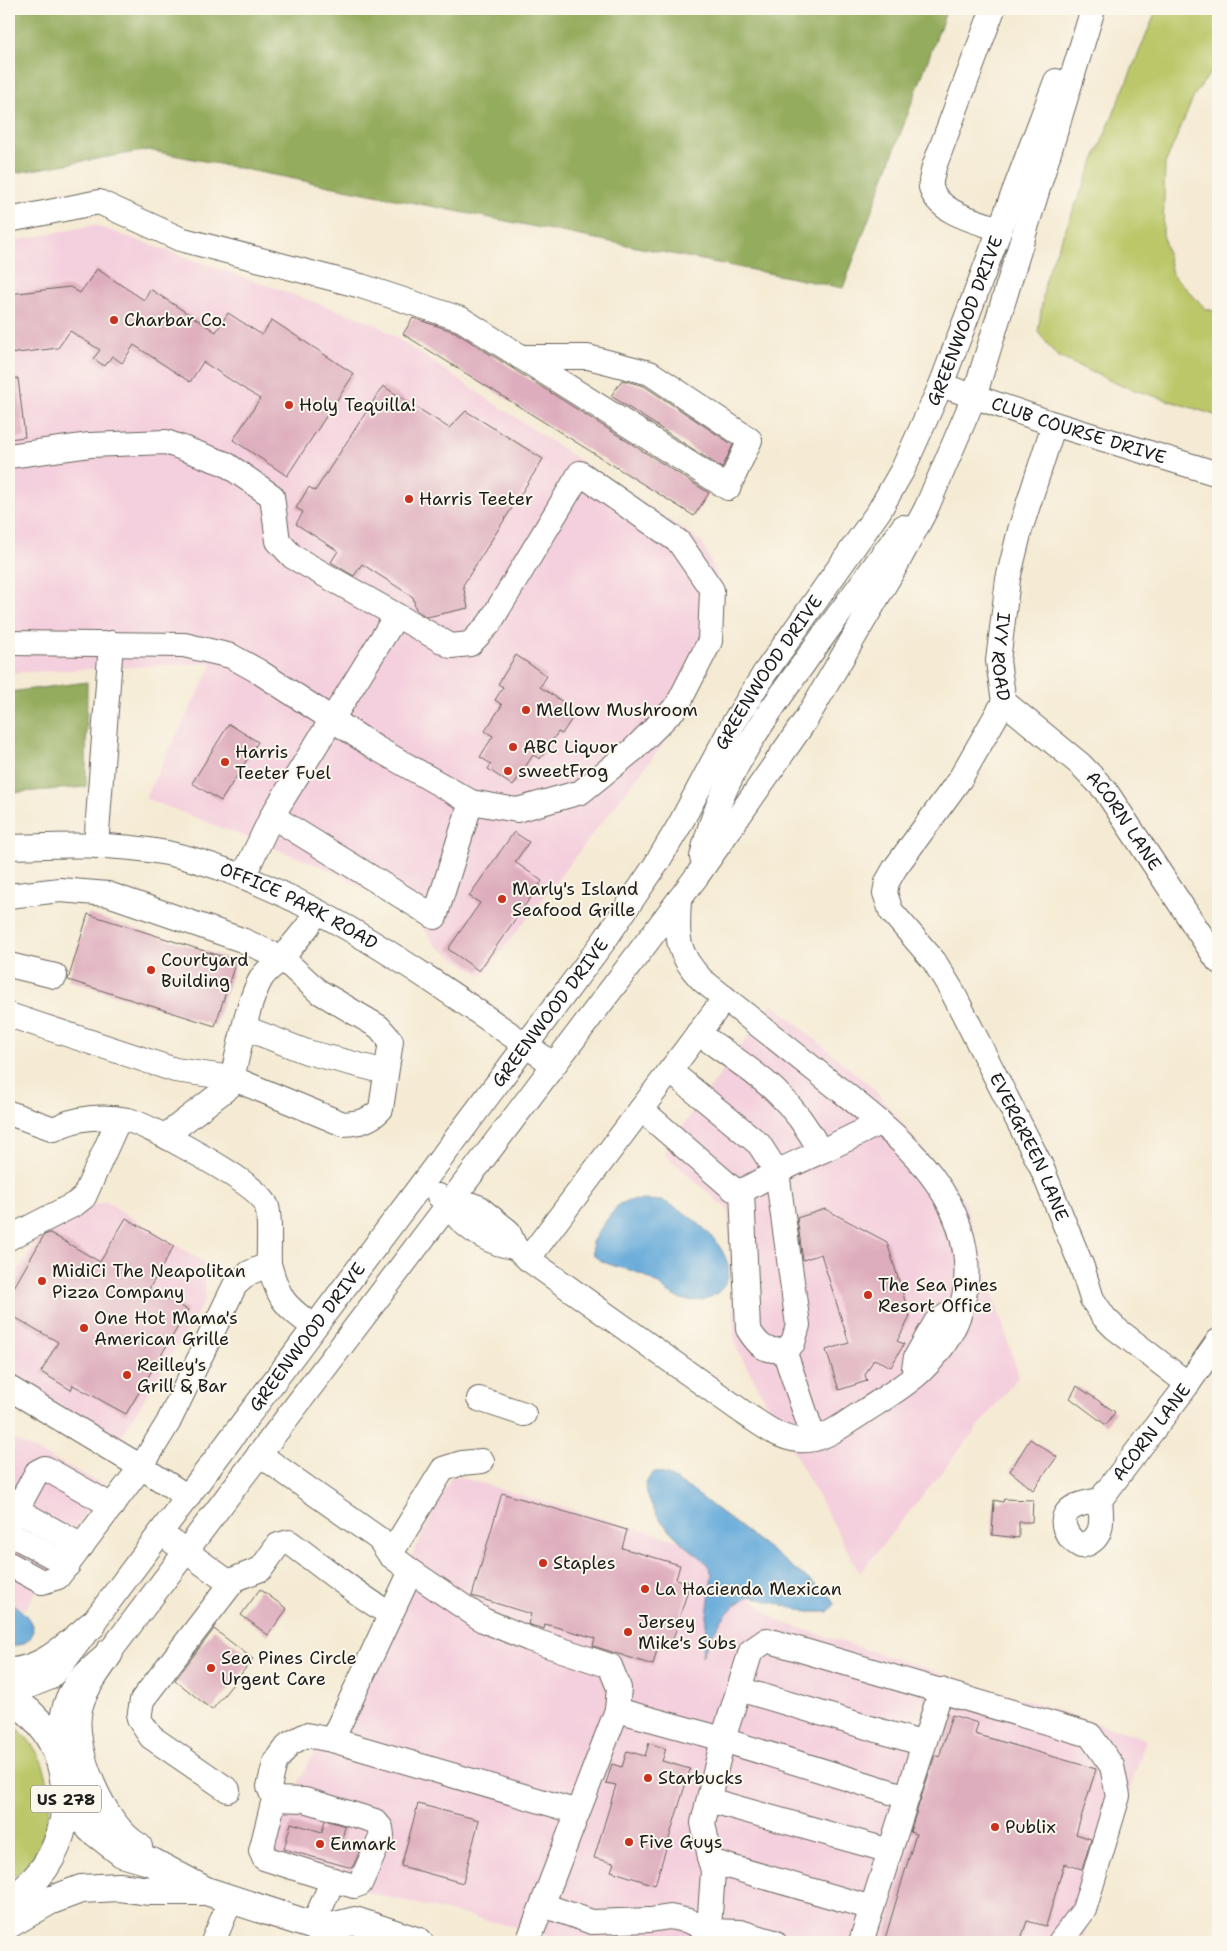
<svg xmlns="http://www.w3.org/2000/svg" width="1227" height="1951" viewBox="0 0 1227 1951" font-family="'Shantell Sans',sans-serif">
<rect width="100%" height="100%" fill="#fbf7ec"/>
<filter id="ink" filterUnits="userSpaceOnUse"><feTurbulence type="fractalNoise" baseFrequency=".02" numOctaves="2"/><feDisplacementMap in="SourceGraphic" scale="10" xChannelSelector="R" yChannelSelector="G"/><feConvolveMatrix kernelMatrix="1 2 1 2 8 2 1 2 1" color-interpolation-filters="sRGB"/></filter>
<filter id="wash" filterUnits="userSpaceOnUse"><feTurbulence type="fractalNoise" baseFrequency=".0096" numOctaves="4" result="noise"/><feDisplacementMap in="SourceGraphic" scale="20" xChannelSelector="R" yChannelSelector="G"/><feGaussianBlur stdDeviation="1.12" result="paint"/><feColorMatrix in="noise" values="0 0 0 0 0 0 0 0 0 0 0 0 0 0 0 0 0 1.4 0 .05"/><feComposite in="paint" operator="in"/></filter>
<g filter="url(#wash)">
<rect width="100%" height="100%" fill="#f5ebd4"/>
<path fill="#f4cfdd" d="M94 225 374 323 702 542 725 592 686 715 482 976 436 946 421 924 340 874 145 798 213 663 9 673V242Z
M772 1003 874 1089 964 1201 1019 1376 860 1573 735 1345 728 1210 663 1153Z
M105 1201 205 1263V1300L121 1437 9 1380V1288L43 1228Z
M9 1437 103 1484 25 1610 9 1602Z
M452 1475 687 1543 778 1621 1146 1739 1082 1942H578L257 1866Z"/>
<path fill="#bbc769" stroke="#6c7242" d="M1157 9H1218V62L1195 94 1165 164 1163 234 1172 274 1206 309 1218 312V416L1122 386 1057 356 1038 332 1046 276Z
M9 1722C63 1758 63 1845 9 1880Z"/>
<path fill="#94ac5d" stroke="#58643c" d="M9 9H947L843 288 148 150 9 174Z
M87 682 86 787 9 793V692Z"/>
<path fill="#63a9d9" stroke="#40627a" d="M633 1200C643 1201 655 1199 664 1202 692 1212 754 1264 717 1293 708 1300 694 1302 684 1300 668 1296 659 1283 645 1276 629 1267 607 1268 593 1255L592 1242 605 1222 619 1204Z
M654 1472 667 1475 693 1491 830 1596 835 1604 828 1612H808L750 1596C723 1610 715 1630 702 1656L712 1574C707 1560 697 1555 686 1546 666 1529 649 1510 645 1483Z
M9 1602C34 1616 47 1642 9 1647Z"/>
<g id="blocks">
<path fill="#deadbd" d="M97 269 144 300 150 289 216 332 228 313 262 335 272 320 354 374 287 476 233 440 260 399 203 362 190 382 134 345 122 363 112 356 105 366 93 359 100 350 70 331 58 348 9 354V294L70 287 80 293Z
M413 318 455 332 709 493 694 516 403 334Z
M18 378 25 437 9 439V379Z
M622 380 644 386 733 445 722 468 611 396Z
M383 386 449 428 466 411 543 459 463 585 468 608 427 617 416 610 413 597 362 564 354 576 331 562 338 551 296 524 303 512 296 508 309 487 315 491Z
M516 655 547 676 540 687 577 711 562 734 558 732 540 759 533 755 513 786 488 769 491 764 480 757 493 736 485 731 502 705 495 700 503 687 498 684Z
M229 724 258 742 221 801 192 783Z
M514 832 529 842 515 862 542 881 479 971 448 949 480 903 469 896Z
M88 914 236 961 215 1026 68 980Z
M825 1209 887 1242 910 1317 897 1341 904 1344 891 1367 874 1359 865 1375 867 1381 839 1390 826 1350 849 1343 821 1254 803 1260 797 1218Z
M126 1218 174 1246 149 1289 188 1310 126 1414 73 1385 71 1390 41 1372 58 1342 9 1314V1296L44 1235 50 1233 100 1262Z
M1077 1386 1115 1412 1106 1425 1070 1398Z
M1030 1439 1057 1457 1033 1490 1010 1471Z
M502 1493 627 1530 622 1548 680 1565 676 1579 690 1583 670 1649 658 1646 653 1665 593 1646 595 1638 545 1624 544 1629 534 1626 528 1624 531 1614 472 1596Z
M1004 1499 1033 1500 1032 1522H1019V1538L992 1535 994 1500 1003 1502Z
M260 1589 287 1609 268 1635 241 1615Z
M214 1629 253 1659 212 1710 175 1680Z
M952 1715 978 1723 975 1734 1096 1769 1076 1834 1091 1839 1082 1869 1064 1864 1046 1926 1027 1921 1020 1942H884L916 1834 910 1832 935 1755 939 1757Z
M649 1743 666 1749 662 1761 690 1769 655 1885 611 1871 614 1863 594 1858 616 1785 606 1783 612 1764 622 1767 627 1751 645 1756Z
M418 1804 479 1820 463 1883 401 1866Z
M325 1820 345 1826 342 1840 362 1846 352 1868 284 1849 291 1823 322 1832Z"/>
</g>
</g>
<g filter="url(#ink)">
<use href="#blocks" fill-opacity="0" stroke="#68645c" stroke-width="1"/>
<g fill="none" stroke-linecap="round" stroke-linejoin="round">
<defs>
<g id="minor">
<path d="M993 9 934 167C933 173 930 181 931 187 937 213 977 221 999 229"/>
<path d="M9 220 99 202 180 239 361 286 461 319 728 488 750 440 650 373 588 357H520"/>
<path id="s1" d="M941 385 1054 424 1218 474"/>
<path id="s2" d="M1054 424 1020 530 1008 579 998 661 1004 702 960 779 895 868 887 882 885 893 891 911 934 961 951 989 1041 1166 1082 1267 1092 1299 1104 1317 1115 1328 1188 1384"/>
<path d="M9 456 90 445 166 442 226 464 272 496 278 541 293 557 451 646 470 644 489 624 580 473 679 542 712 590 710 641 677 706 633 750 581 792 517 810 471 802 376 748 258 671 231 656 184 645 9 643"/>
<path id="s3" d="M1004 702 1080 764 1105 790 1218 961"/>
<path d="M272 816 435 917 471 802"/>
<path d="M96 846 111 643"/>
<path id="s4" d="M9 847C61 845 115 843 167 853 302 882 441 987 553 1064"/>
<path d="M702 857C718 784 761 722 804 663 836 617 870 573 903 527"/>
<path d="M243 877 272 816 396 616"/>
<path d="M9 896 60 890 108 894 242 940 282 958 308 926 316 912"/>
<path d="M9 965 55 976"/>
<path d="M9 1015 175 1070 232 1078 343 1124C359 1123 370 1121 381 1109L391 1041 379 1027 318 991 282 958C276 964 267 970 262 977 247 1001 238 1057 230 1086L165 1136C153 1131 140 1123 128 1120 104 1115 76 1117 54 1129L9 1113"/>
<path d="M245 1028 307 1052 386 1072"/>
<path d="M698 1033C750 1070 790 1092 820 1151"/>
<path d="M670 1071 759 1144 777 1172 742 1191"/>
<path d="M641 1109 733 1189 742 1191 748 1329C758 1345 764 1352 784 1350"/>
<path d="M165 1136C185 1147 262 1187 267 1207 271 1222 268 1248 269 1264"/>
<path d="M439 1196C446 1202 449 1206 454 1213 469 1231 493 1245 515 1247"/>
<path d="M449 1203 464 1202 478 1207 508 1231 515 1247 528 1259 744 1413C761 1424 778 1438 798 1440 822 1443 844 1424 863 1412 883 1399 904 1387 921 1371 970 1325 979 1264 950 1205 922 1150 867 1112 820 1074 781 1043 741 1011 702 980 675 952 677 936 679 900"/>
<path d="M9 1238 75 1204 84 1197 119 1119"/>
<path d="M528 1259 725 998"/>
<path d="M914 1368 916 1357 936 1322 962 1306"/>
<path d="M9 1388 141 1467 168 1423 235 1285 249 1273 269 1264C279 1300 284 1305 314 1327"/>
<path d="M479 1399 524 1414"/>
<path d="M814 1439 784 1350 793 1343 798 1325 777 1172C811 1155 847 1141 880 1122"/>
<path d="M259 1454 379 1539 390 1555 411 1571"/>
<path id="s5" d="M1100 1500C1102 1519 1105 1540 1081 1546 1067 1539 1055 1519 1072 1508 1080 1503 1091 1502 1100 1500L1188 1384 1218 1341"/>
<path d="M17 1510 82 1546"/>
<path d="M9 1524 37 1472 45 1468 112 1506"/>
<path d="M9 1533 68 1565"/>
<path d="M173 1542 231 1584"/>
<path d="M390 1555 443 1469 462 1463 482 1461"/>
<path d="M9 1564 42 1582 58 1577 141 1467 188 1497"/>
<path d="M739 1689 924 1744 941 1690"/>
<path id="s6" d="M9 1694 49 1678 59 1668 604 941 655 866 679 826 733 724 764 674 879 511 903 469 941 385 1056 81"/>
<path d="M723 1739 751 1651 767 1640 1090 1735 1112 1766 1118 1796 1084 1910 1060 1942"/>
<path d="M332 1740 578 1812"/>
<path d="M723 1740 907 1797"/>
<path d="M58 1753C64 1696 64 1691 109 1653L697 876 805 721 895 567 926 509 974 397 1093 9"/>
<path d="M228 1790 151 1737 139 1719 142 1700 235 1579 261 1569 278 1545 289 1542C322 1566 354 1593 390 1614"/>
<path d="M274 1799 305 1800 375 1821 381 1828 382 1835 360 1884 354 1886 333 1880"/>
<path d="M709 1800 890 1851"/>
<path d="M710 1861 872 1908"/>
<path d="M543 1905 592 1922 650 1920 670 1917 689 1921 710 1931 740 1932 774 1942"/>
<path d="M313 1925 333 1880 264 1858 261 1851 274 1799 269 1787 275 1763 289 1744 306 1735 332 1740 411 1571 483 1620 529 1639 610 1666 619 1688 617 1710 723 1739 703 1823 713 1872 708 1942"/>
<path d="M213 1942 231 1899"/>
<path d="M528 1942 617 1710"/>
<path d="M861 1942 924 1744"/>
</g>
<path id="major" d="M9 1672C42 1672 68 1645 92 1625"/>
<path id="highway" d="M109 1653C98 1670 82 1689 78 1709 69 1749 103 1827 138 1847
M9 1698C69 1731 82 1812 45 1867 36 1879 23 1894 9 1900
M67 1792 80 1816 91 1829 122 1853 152 1862 206 1891 323 1929 336 1942
M9 1924 49 1901 81 1889 119 1887 150 1891H202
M323 1929 355 1921 419 1942"/>
</defs>
<use href="#minor" stroke="#68645c" stroke-width="26"/>
<use href="#major" stroke="#68645c" stroke-width="30"/>
<use href="#highway" stroke="#68645c" stroke-width="30"/>
<use href="#minor" stroke="#fff" stroke-width="24"/>
<use href="#major" stroke="#fff" stroke-width="28"/>
<use href="#highway" stroke="#fff" stroke-width="28"/>
</g>
</g>
<g fill="#c8321e" stroke="#fbf7ec" stroke-width="2">
<circle cx="114" cy="320" r="5"/>
<circle cx="289" cy="405" r="5"/>
<circle cx="409" cy="499" r="5"/>
<circle cx="526" cy="710" r="5"/>
<circle cx="513" cy="747" r="5"/>
<circle cx="225" cy="762" r="5"/>
<circle cx="508" cy="771" r="5"/>
<circle cx="502" cy="899" r="5"/>
<circle cx="151" cy="970" r="5"/>
<circle cx="42" cy="1281" r="5"/>
<circle cx="868" cy="1295" r="5"/>
<circle cx="84" cy="1328" r="5"/>
<circle cx="127" cy="1375" r="5"/>
<circle cx="543" cy="1563" r="5"/>
<circle cx="645" cy="1589" r="5"/>
<circle cx="628" cy="1632" r="5"/>
<circle cx="211" cy="1668" r="5"/>
<circle cx="648" cy="1778" r="5"/>
<circle cx="995" cy="1827" r="5"/>
<circle cx="629" cy="1842" r="5"/>
<circle cx="320" cy="1844" r="5"/>
</g>
<g text-anchor="middle" dominant-baseline="central" stroke-width="4" stroke-linejoin="round" paint-order="stroke">
<rect fill="#fbf7ec" stroke="#5f5e5a" stroke-width="1" x="31" y="1785.5" width="70" height="27" rx="4"/>
<g font-size="16" font-weight="bold" fill="#1c1c1c">
<text x="66" y="1799">US 278</text>
</g>
<g font-size="18" fill="#1c1c1c" stroke="#fbf7ec" text-anchor="start">
<text x="124" y="320">Charbar Co.</text>
<text x="299" y="405">Holy Tequilla!</text>
<text x="419" y="499">Harris Teeter</text>
<text x="536" y="710">Mellow Mushroom</text>
<text x="523" y="747">ABC Liquor</text>
<text x="235" y="752">Harris<tspan x="235" dy="21">Teeter Fuel</tspan></text>
<text x="518" y="771">sweetFrog</text>
<text x="512" y="889">Marly's Island<tspan x="512" dy="21">Seafood Grille</tspan></text>
<text x="161" y="960">Courtyard<tspan x="161" dy="21">Building</tspan></text>
<text x="52" y="1271">MidiCi The Neapolitan<tspan x="52" dy="21">Pizza Company</tspan></text>
<text x="878" y="1285">The Sea Pines<tspan x="878" dy="21">Resort Office</tspan></text>
<text x="94" y="1318">One Hot Mama's<tspan x="94" dy="21">American Grille</tspan></text>
<text x="137" y="1365">Reilley's<tspan x="137" dy="21">Grill &amp; Bar</tspan></text>
<text x="553" y="1563">Staples</text>
<text x="655" y="1589">La Hacienda Mexican</text>
<text x="638" y="1622">Jersey<tspan x="638" dy="21">Mike's Subs</tspan></text>
<text x="221" y="1658">Sea Pines Circle<tspan x="221" dy="21">Urgent Care</tspan></text>
<text x="658" y="1778">Starbucks</text>
<text x="1005" y="1827">Publix</text>
<text x="639" y="1842">Five Guys</text>
<text x="330" y="1844">Enmark</text>
</g>
<g font-size="18" fill="#1c1c1c" stroke="#fbf7ec">
<text stroke="none"><textPath href="#s6" startOffset="1686">GREENWOOD DRIVE</textPath></text>
<text stroke="none"><textPath href="#s1" startOffset="145">CLUB COURSE DRIVE</textPath></text>
<text stroke="none"><textPath href="#s2" startOffset="240">IVY ROAD</textPath></text>
<text stroke="none"><textPath href="#s6" startOffset="1281">GREENWOOD DRIVE</textPath></text>
<text stroke="none"><textPath href="#s3" startOffset="170">ACORN LANE</textPath></text>
<text stroke="none"><textPath href="#s4" startOffset="301">OFFICE PARK ROAD</textPath></text>
<text stroke="none"><textPath href="#s6" startOffset="876">GREENWOOD DRIVE</textPath></text>
<text stroke="none"><textPath href="#s2" startOffset="806">EVERGREEN LANE</textPath></text>
<text stroke="none"><textPath href="#s6" startOffset="471">GREENWOOD DRIVE</textPath></text>
<text stroke="none"><textPath href="#s5" startOffset="218">ACORN LANE</textPath></text>
</g>
</g>
<rect width="1227" height="1951" fill="none" stroke="#fbf7ec" stroke-width="30"/>
</svg>
